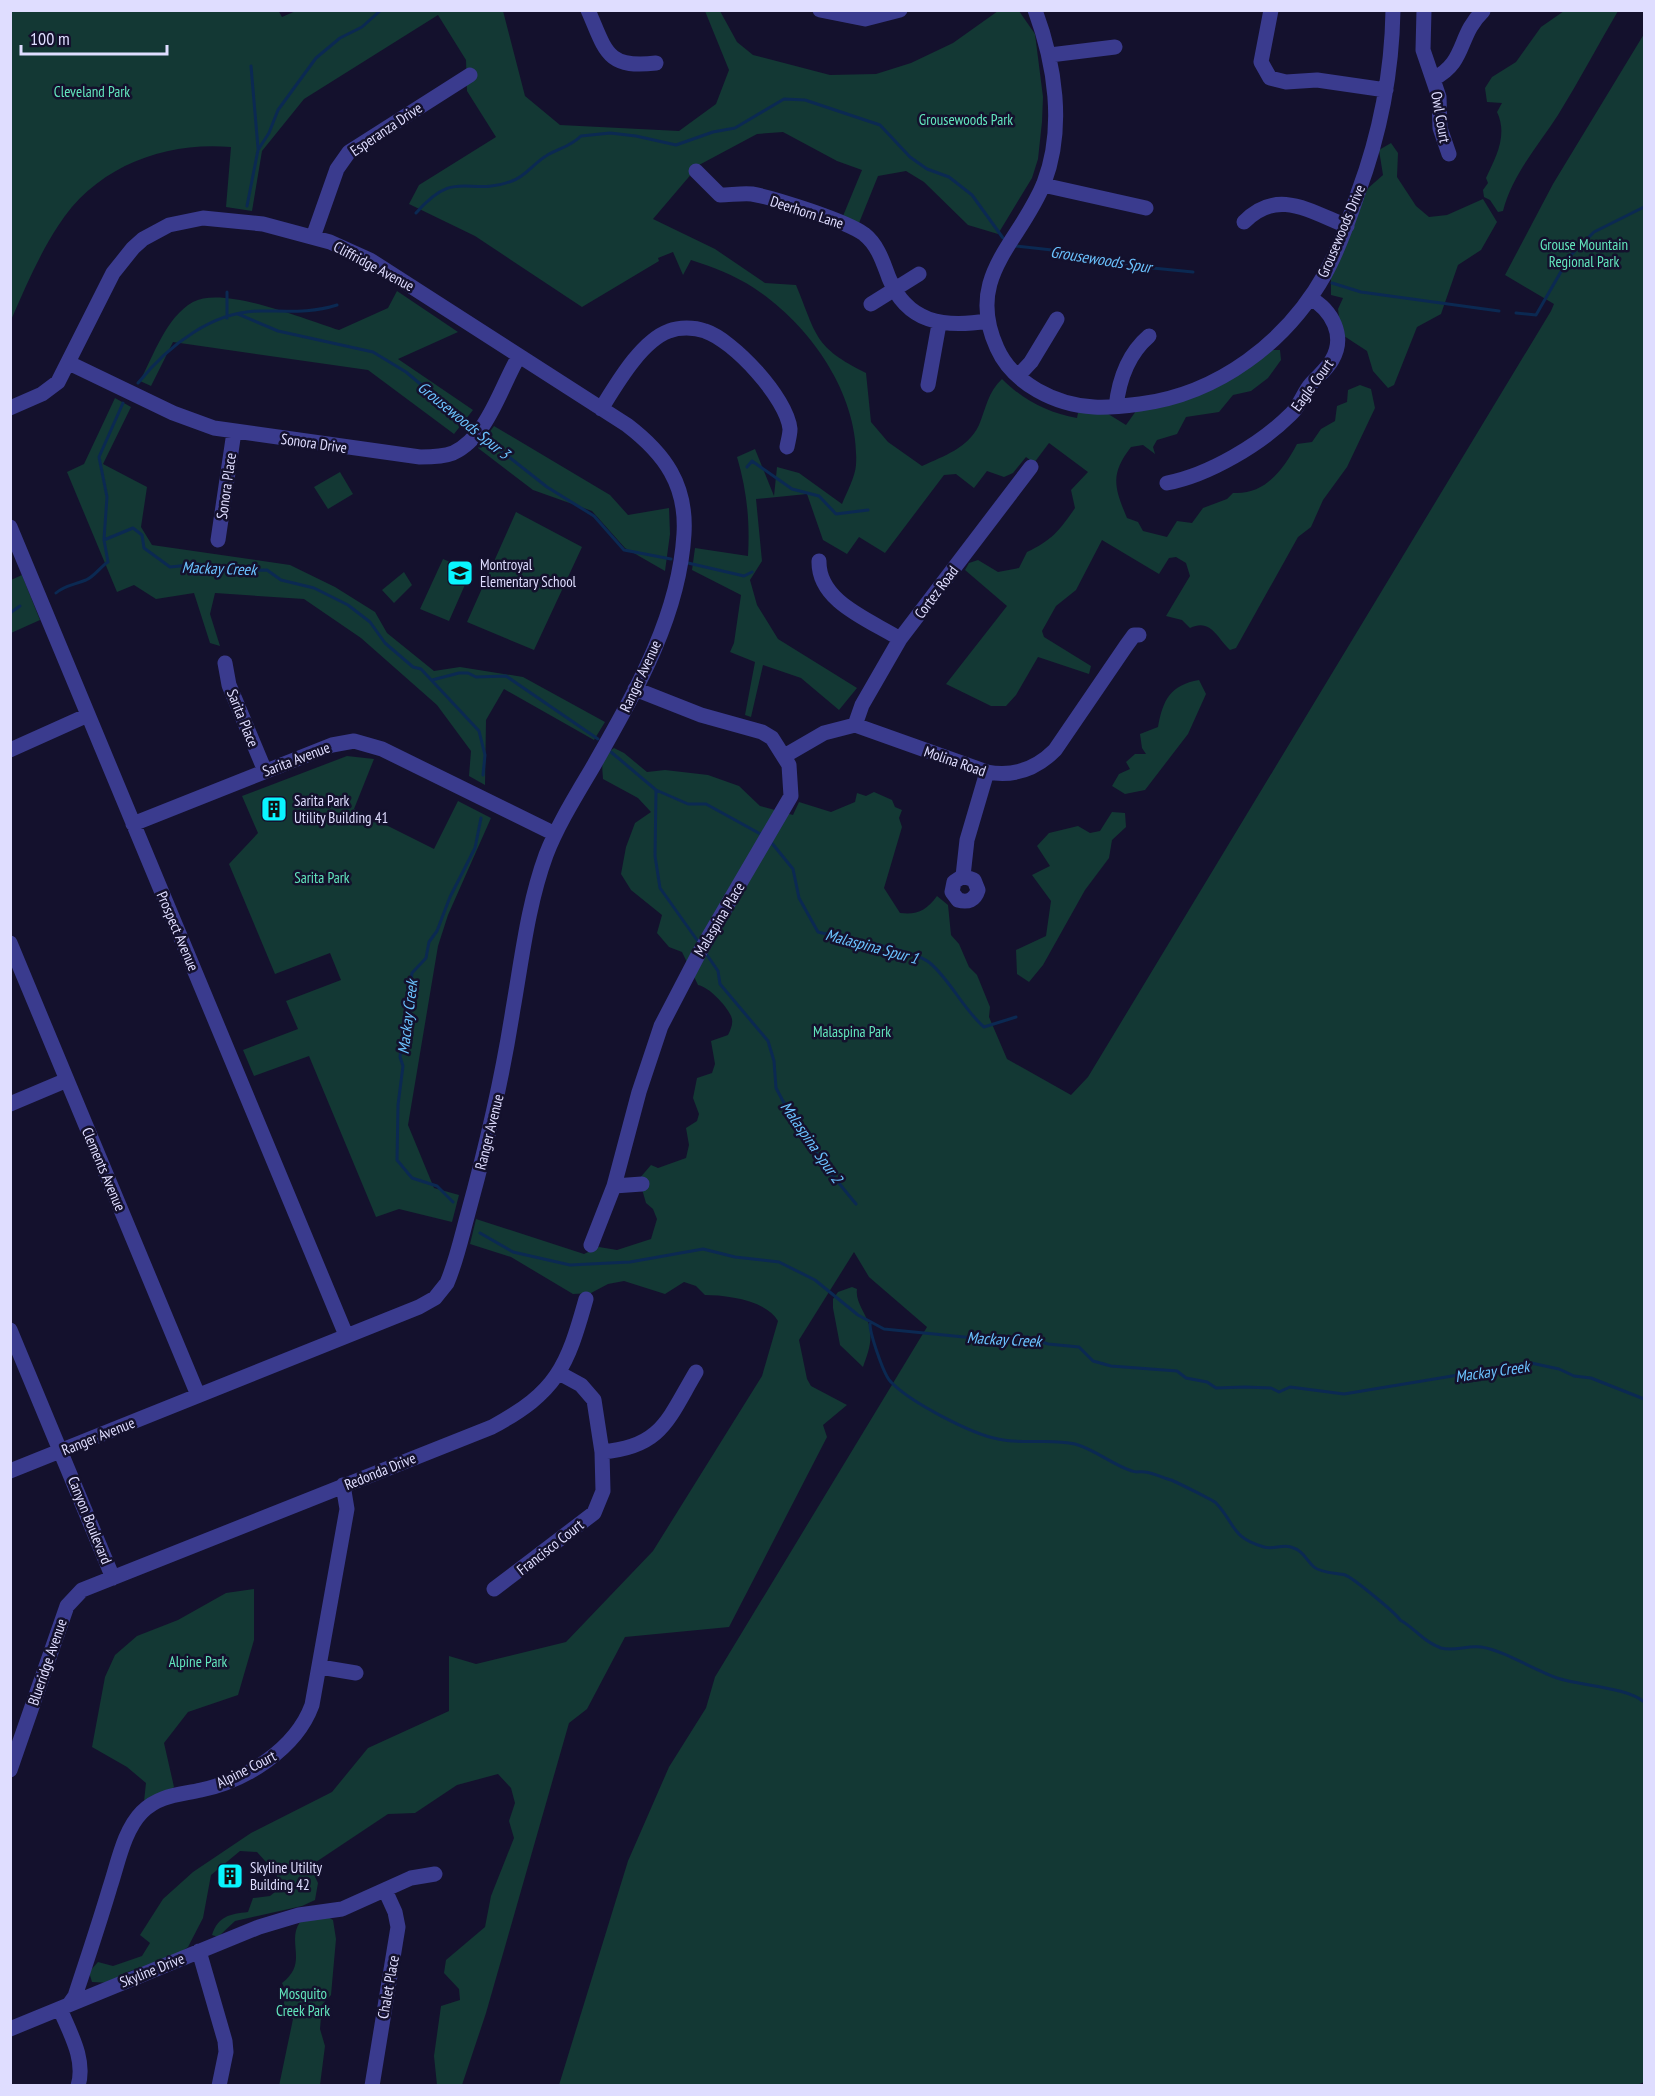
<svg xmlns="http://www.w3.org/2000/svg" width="1655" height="2096" viewBox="0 0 1655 2096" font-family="'PT Sans Narrow',sans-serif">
<rect width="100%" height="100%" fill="#14112d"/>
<path fill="#133834" d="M278 10 282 17 298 10 503 11 525 96 560 125 679 131 716 104 729 70 705 11H720L737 42 753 55 830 75 876 74 911 63 953 43 998 11H1019L1035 34 1043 97 1042 122 1038 159 1032 178 998 234 968 225 924 182 906 171 878 176 859 223 843 216 862 170 837 161 783 132 757 134 699 165 653 219 715 249 765 283 796 285C817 336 814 347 866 373L871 422 888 442 922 466C944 456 968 448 979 425 986 408 988 392 1002 379 1023 400 1048 413 1077 418L1078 413 1105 412 1126 425 1136 411 1269 350H1280L1281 360 1268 378 1251 391 1233 395 1219 412 1186 417 1177 434 1157 440 1153 447 1155 454 1143 445 1131 447C1110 474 1114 487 1127 518L1138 522 1143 531 1167 537 1177 521 1192 523 1203 508 1227 499 1233 493C1265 495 1283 470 1297 444L1312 442 1321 429 1335 421 1337 406 1347 402 1348 390 1360 385 1371 389 1375 408 1347 467 1323 500 1311 527 1298 537 1236 648 1230 650C1217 638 1211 618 1190 628L1182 620 1166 616 1190 576 1186 563 1176 557 1169 558 1159 574 1102 540 1076 590 1056 606 1042 631 1044 637 1091 666 1089 674 1038 657 1016 695 1006 706H991L946 684 1007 606 965 570 969 563 978 560 998 572 1019 568 1027 552C1051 541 1060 530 1075 508L1071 490 1088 472 1049 443 1034 463 1026 457 1013 473 1004 477 987 471 974 488 956 474 944 475 885 553 859 537 847 554 823 540 807 494 756 499 762 561 750 580 757 605 778 639 857 688 839 710 801 678 763 665 751 717 745 715 755 662 730 652 734 643 741 595 692 570 695 548 748 556C750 521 747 491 737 457L755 449 774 496 777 467 799 473 842 504C847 492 855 477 856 465 860 395 810 325 754 288 734 275 713 267 691 260L683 275 673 252 658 258 659 261 582 307 475 236 409 204 419 185 496 137 467 91 466 60 438 15 304 99 262 151 252 211 226 207 231 147C164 141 95 167 58 226 39 255 25 288 11 320L10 11Z
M1564 11H1618C1598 45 1579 81 1558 115 1538 146 1512 175 1503 211L1498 212 1490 200 1484 197 1483 190 1488 183 1486 178C1496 157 1508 135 1497 112L1502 103 1487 102 1485 88 1492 77 1516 62 1541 27Z
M1644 34V2082L1635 2086 559 2085 628 1861 669 1767 706 1708 715 1677 927 1327 869 1277 854 1252 799 1340 807 1379 811 1386 847 1405 823 1425 827 1437 729 1627 625 1637 587 1709 569 1723 486 2013 462 2085H437L434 2056 441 2006 460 2000 459 1989 444 1973 446 1960 485 1927 491 1896 514 1838 509 1821 515 1803 511 1788 498 1774 457 1785 415 1813 388 1814 310 1866 318 1883 315 1900 302 1906 235 1921 218 1937 212 1935C218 1916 230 1914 248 1912L253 1898 270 1896 280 1888 276 1873 257 1852 240 1851 211 1875 203 1918 188 1947 172 1958 124 1973 112 1983 92 1982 89 1972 98 1962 113 1966 142 1956 150 1943 140 1935 163 1899 193 1872 251 1833 332 1792 368 1748 449 1711V1656L476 1664 566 1642 653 1551 762 1376 778 1321C766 1300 726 1295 705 1295L696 1286 684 1282 665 1294 624 1281 608 1284 591 1293 573 1294 511 1257 470 1244 476 1219 584 1254 599 1247 617 1250 651 1239 657 1219 653 1209 646 1203 639 1179 651 1165 658 1168 686 1158 689 1145 686 1128 697 1121 699 1114 693 1098 697 1078 712 1073 715 1064 711 1041 728 1035C731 1029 734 1022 731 1016 726 1005 709 987 698 985L682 952 669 947 657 933 662 915 631 890 621 874 626 847 635 823 651 812 638 798 603 779C602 764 600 757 614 748L624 753 647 772 665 770 708 775 739 786 760 806 793 815 799 802 831 812 855 802 857 793 866 796 874 792 892 800 895 807 902 810 899 818 902 827 884 888 900 913C917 915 926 911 937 896L948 905 951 935 959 944 969 967 977 975 990 1007 989 1017 1007 1059 1071 1095 1088 1077 1551 311 1554 304 1505 275 1553 184Z
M1391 143 1398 153 1397 177 1416 206 1429 217 1447 215 1483 199 1497 222 1481 250 1458 265 1441 314 1417 327 1394 385 1388 388 1373 371 1367 351 1341 334 1338 309 1343 298 1331 295V273L1366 190 1383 175 1379 150Z
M397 291 458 332 398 359 473 410 454 434 368 370 173 342 151 386 140 381C154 355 166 317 193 302 224 285 306 320 339 330L388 308Z
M115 398 131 407 103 464 147 487 141 527 152 545 290 565 335 587 375 612 387 633 434 671 460 667 523 677 605 722 594 740 504 689 486 720 485 785 469 776 471 751 437 705 361 638 304 599 215 593 210 614 220 646 210 643 194 593 156 599 134 585 117 592 67 472 84 464Z
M494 426 610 495 628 515 669 508 670 534 665 571 625 548 592 511 533 490 478 448Z
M340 472 353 494 328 509 314 487Z
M516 512 582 547 534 650 467 622Z
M443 559 471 571 449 621 420 609Z
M404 572 412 585 394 603 382 590Z
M22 575 40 620 11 633V580Z
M1199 680 1206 694 1188 734 1145 790 1125 794 1112 786 1119 774 1130 769 1126 762 1135 754H1146L1142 748 1140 734 1158 727C1163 700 1170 685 1199 680Z
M347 756 374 759 354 809 434 849 458 801 491 818 448 915 438 946 408 1125 434 1188 459 1195 452 1222 399 1209 376 1217 309 1056 254 1076 243 1050 298 1029 286 1001 341 980 330 953 275 974 229 864 258 833 242 796Z
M1112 812 1125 813 1126 827 1112 840 1109 858 1085 890 1043 965 1029 982 1017 974 1016 950 1046 936 1051 901 1032 875 1050 866 1037 846 1049 833 1078 826 1090 833 1100 831Z
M852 1287 857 1289C855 1302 866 1313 869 1325 873 1341 868 1353 863 1367L840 1345 833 1308V1299L838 1292Z
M254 1589V1640L238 1695 188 1712 164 1743 174 1787 143 1811 146 1783 127 1767 92 1747 105 1677 115 1655 137 1636 178 1620 226 1593Z
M314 1909 333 1920 336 1939 331 1995 322 2005 320 2029 325 2046 320 2085 279 2086 293 2019 282 2008 287 1994 282 1983C309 1963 286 1942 300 1922 303 1917 309 1913 314 1909Z"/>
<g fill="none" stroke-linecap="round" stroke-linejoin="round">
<path stroke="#0b2952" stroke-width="3" d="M251 66 258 148
M247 206 258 150 269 133 278 110 316 58 340 38 362 27 381 10
M416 213C457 166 468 198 512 181 525 177 534 163 546 156 559 148 570 147 581 136L610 133 636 136 676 145 713 132 735 128 784 99 805 100 880 125 910 157 927 169 949 177 972 195 1003 238
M1015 246 1052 250 1112 264 1193 272
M1332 283 1361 292 1499 311
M1516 313 1536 315 1570 256 1594 232 1644 207
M238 314 278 331 373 352 406 372 474 429
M227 318V292
M138 383C168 346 213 310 263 311 289 311 312 313 337 305
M481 435 547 487 594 516 624 550 671 559
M747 467 752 461 792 489 819 496 836 514 868 510
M104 539 107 497 99 457 123 403
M688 563 744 576 752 572
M56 593C65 585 74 585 86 580 95 576 100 567 108 562L104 540 133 528 142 535 144 548 170 567 199 564 219 571 267 570 281 580 314 588 348 605 370 622 385 643 413 667 421 669 479 731 485 755 483 775
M10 613 20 606
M432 680 459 673H468L476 677 506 676 598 739
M611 752 656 790 688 804H706L764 836
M656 790 655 856 660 888 697 940
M771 842 793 869 799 898 818 932C842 938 913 949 930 963 951 981 963 1009 984 1027L1016 1017
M707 955 718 971 720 984 768 1041 774 1061 776 1088 793 1120 833 1176 856 1204
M453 1202 437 1186 412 1178 397 1160 398 1105 403 1066 400 1057 412 973 426 958 429 942 437 931 450 897 475 848 481 818
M480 1233 513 1252 570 1265 630 1262 703 1249 735 1257 779 1262 815 1280 858 1315 884 1329 984 1339 1027 1337 1048 1344 1079 1347 1093 1361 1111 1366 1177 1371 1186 1378 1207 1382 1216 1388 1245 1387 1271 1388 1279 1392 1290 1387 1344 1394 1531 1363 1559 1369 1574 1376 1591 1378 1644 1399
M870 1324C870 1334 884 1376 891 1382 910 1402 971 1434 998 1439 1024 1445 1050 1438 1075 1444 1096 1450 1111 1464 1132 1471 1136 1473 1141 1471 1145 1472 1154 1473 1163 1478 1171 1480 1176 1482 1213 1500 1216 1503 1235 1523 1231 1538 1264 1547 1273 1550 1282 1544 1291 1547 1304 1551 1305 1559 1314 1567 1321 1573 1336 1573 1345 1575 1352 1577 1397 1614 1400 1620 1415 1628 1423 1642 1441 1648 1454 1652 1467 1645 1481 1647 1503 1650 1534 1670 1557 1678 1581 1686 1627 1687 1644 1702"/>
<path stroke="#3a3b8e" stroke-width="15" d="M588 10C606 51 606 69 656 63
M820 10 865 19 900 10
M1035 10C1055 64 1065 128 1044 183 1020 243 964 276 997 348 1013 384 1056 405 1094 407 1110 408 1125 406 1140 404 1218 394 1287 342 1325 274 1339 249 1349 220 1358 193 1380 134 1392 73 1393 10
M1271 10 1261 62 1270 78 1286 82 1317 80 1386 90
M1424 10 1423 50 1439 97 1440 128 1449 154
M1050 55 1115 47
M1433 79C1467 62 1457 36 1483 11
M696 171 720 195C730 195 742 193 752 194 775 198 846 221 864 234 878 245 883 262 889 278 907 323 944 328 987 321
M1043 185 1146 208
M1244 222C1277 188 1309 211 1347 226
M313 237 337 169 349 152 470 75
M871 304 919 274
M69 363 173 413 214 428 420 457C430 457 443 457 453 453 488 437 501 386 519 356
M1018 376 1031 362 1057 319
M928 385 939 324
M1116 407C1119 379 1128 354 1149 336
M10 408 42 394 58 382 113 273 133 248 143 239 169 225 203 218 263 224 330 242 370 260 627 425C665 454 687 485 684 534 679 618 634 694 594 765 577 794 558 824 546 855 528 904 522 958 513 1009 502 1080 486 1148 467 1217 461 1239 456 1262 447 1283L435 1298 419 1307 10 1471
M601 409C616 385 641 341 669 331 679 327 694 327 705 331 733 340 787 398 790 429 790 435 788 441 787 447
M1167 483C1209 475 1261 444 1291 414 1300 406 1303 393 1311 384 1318 376 1327 369 1332 360 1346 336 1332 310 1310 298
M10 527 346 1335
M218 540 234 432
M819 561C818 602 870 620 900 639
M225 663 229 685 265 771
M855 725 862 705 900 639 1031 467
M10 750 88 715
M786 755 824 733 855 725 987 772C1013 777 1036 769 1055 750L1126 646 1134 635H1139
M133 824 332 745 354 741 382 749 555 834
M963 876 954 882 952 892 958 900C968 903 975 900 978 890L974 880 963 876 967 840 987 772
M10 943 198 1395
M10 1104 67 1080
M614 1186 642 1184
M591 1245 614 1186 639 1092 661 1026 698 955 791 796 789 765 772 738 762 732 701 715 635 689
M10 1330 113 1578
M602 1452C662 1447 668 1419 696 1372
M494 1589 594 1513 603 1491 602 1452 594 1400 581 1385 559 1373
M320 1667 356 1673
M10 1770 67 1606 82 1590 492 1427C557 1392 567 1367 586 1299
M199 1951 225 2041 226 2052 219 2086
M70 2003 75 1996C87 1960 99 1924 110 1887 118 1863 124 1830 142 1812 159 1795 179 1795 201 1790 245 1781 296 1749 312 1705L347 1509 343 1485
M60 2009C70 2033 86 2060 78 2086
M10 2029 259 1927 299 1915 342 1909 411 1878 435 1874
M372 2086 398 1927 395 1912 385 1890"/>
</g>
<defs>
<symbol id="school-square" viewBox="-11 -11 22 22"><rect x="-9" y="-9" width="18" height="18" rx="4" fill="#09f5ff" stroke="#14112d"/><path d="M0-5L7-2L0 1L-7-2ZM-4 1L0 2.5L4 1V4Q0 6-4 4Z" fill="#111"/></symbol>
<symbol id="building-square" viewBox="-11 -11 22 22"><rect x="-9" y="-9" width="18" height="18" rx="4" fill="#09f5ff" stroke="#14112d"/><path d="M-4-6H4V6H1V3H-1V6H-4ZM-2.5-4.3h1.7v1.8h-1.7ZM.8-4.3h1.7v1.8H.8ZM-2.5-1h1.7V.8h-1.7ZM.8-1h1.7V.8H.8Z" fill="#111"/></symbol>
</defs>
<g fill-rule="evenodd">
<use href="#school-square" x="445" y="558" width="30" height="30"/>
<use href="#building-square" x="259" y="794" width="30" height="30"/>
<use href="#building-square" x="215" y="1861" width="30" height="30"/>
</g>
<g text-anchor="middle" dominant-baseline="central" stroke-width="5" stroke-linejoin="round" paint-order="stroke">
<g font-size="15" fill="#62e6bd" stroke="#14112d">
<text x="92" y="91">Cleveland Park</text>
<text x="966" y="119">Grousewoods Park</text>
<text x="1584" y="244">Grouse Mountain<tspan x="1584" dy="17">Regional Park</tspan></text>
<text x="322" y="877">Sarita Park</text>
<text x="852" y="1031">Malaspina Park</text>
<text x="198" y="1661">Alpine Park</text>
<text x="303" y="1993">Mosquito<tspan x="303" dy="17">Creek Park</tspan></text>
</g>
<g font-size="15" fill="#dfddff" stroke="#14112d">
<text transform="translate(1441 117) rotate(80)">Owl Court</text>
<text transform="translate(386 129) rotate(-34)">Esperanza Drive</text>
<text transform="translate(807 212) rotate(18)">Deerhorn Lane</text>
<text transform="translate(1341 231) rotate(-67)">Grousewoods Drive</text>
<text transform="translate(374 266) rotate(28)">Cliffridge Avenue</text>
<text transform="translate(1312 385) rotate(-54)">Eagle Court</text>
<text transform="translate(314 443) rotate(8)">Sonora Drive</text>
<text transform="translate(226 486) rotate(-82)">Sonora Place</text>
<text transform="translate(936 592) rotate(-53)">Cortez Road</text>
<text transform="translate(640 676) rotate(-65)">Ranger Avenue</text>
<text transform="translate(243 718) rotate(68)">Sarita Place</text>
<text transform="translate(296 759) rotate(-21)">Sarita Avenue</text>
<text transform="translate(955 761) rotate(19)">Molina Road</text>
<text transform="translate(719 919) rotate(-59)">Malaspina Place</text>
<text transform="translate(178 931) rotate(67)">Prospect Avenue</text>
<text transform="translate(489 1132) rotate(-76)">Ranger Avenue</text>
<text transform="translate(104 1169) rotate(67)">Clements Avenue</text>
<text transform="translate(98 1436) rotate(-22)">Ranger Avenue</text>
<text transform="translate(380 1471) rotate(-22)">Redonda Drive</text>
<text transform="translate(90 1520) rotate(68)">Canyon Boulevard</text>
<text transform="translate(550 1547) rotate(-38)">Francisco Court</text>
<text transform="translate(47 1662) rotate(-71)">Blueridge Avenue</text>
<text transform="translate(246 1769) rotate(-27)">Alpine Court</text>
<text transform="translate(152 1970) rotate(-22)">Skyline Drive</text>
<text transform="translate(388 1987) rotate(-80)">Chalet Place</text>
</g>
<g font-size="15" fill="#dfddff" stroke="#14112d" text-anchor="start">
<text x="480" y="564">Montroyal<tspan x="480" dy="17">Elementary School</tspan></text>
<text x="294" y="800">Sarita Park<tspan x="294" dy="17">Utility Building 41</tspan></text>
<text x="250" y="1867">Skyline Utility<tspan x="250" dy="17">Building 42</tspan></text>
</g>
<g font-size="16" font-style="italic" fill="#6bc3ff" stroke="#14112d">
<text transform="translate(1101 259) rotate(9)">Grousewoods Spur</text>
<text transform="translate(464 420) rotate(39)">Grousewoods Spur 3</text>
<text transform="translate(219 568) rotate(2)">Mackay Creek</text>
<text transform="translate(872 946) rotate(15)">Malaspina Spur 1</text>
<text transform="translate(407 1017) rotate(-83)">Mackay Creek</text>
<text transform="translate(812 1142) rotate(55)">Malaspina Spur 2</text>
<text transform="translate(1004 1339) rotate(3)">Mackay Creek</text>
<text transform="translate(1492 1371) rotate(-8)">Mackay Creek</text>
</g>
</g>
<rect width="1655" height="2096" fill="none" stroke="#dfddff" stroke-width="24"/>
<path d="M21 45v9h146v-9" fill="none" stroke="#dfddff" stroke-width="3"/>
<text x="30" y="45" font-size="18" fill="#dfddff" stroke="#14112d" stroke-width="4.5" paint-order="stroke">100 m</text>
</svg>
